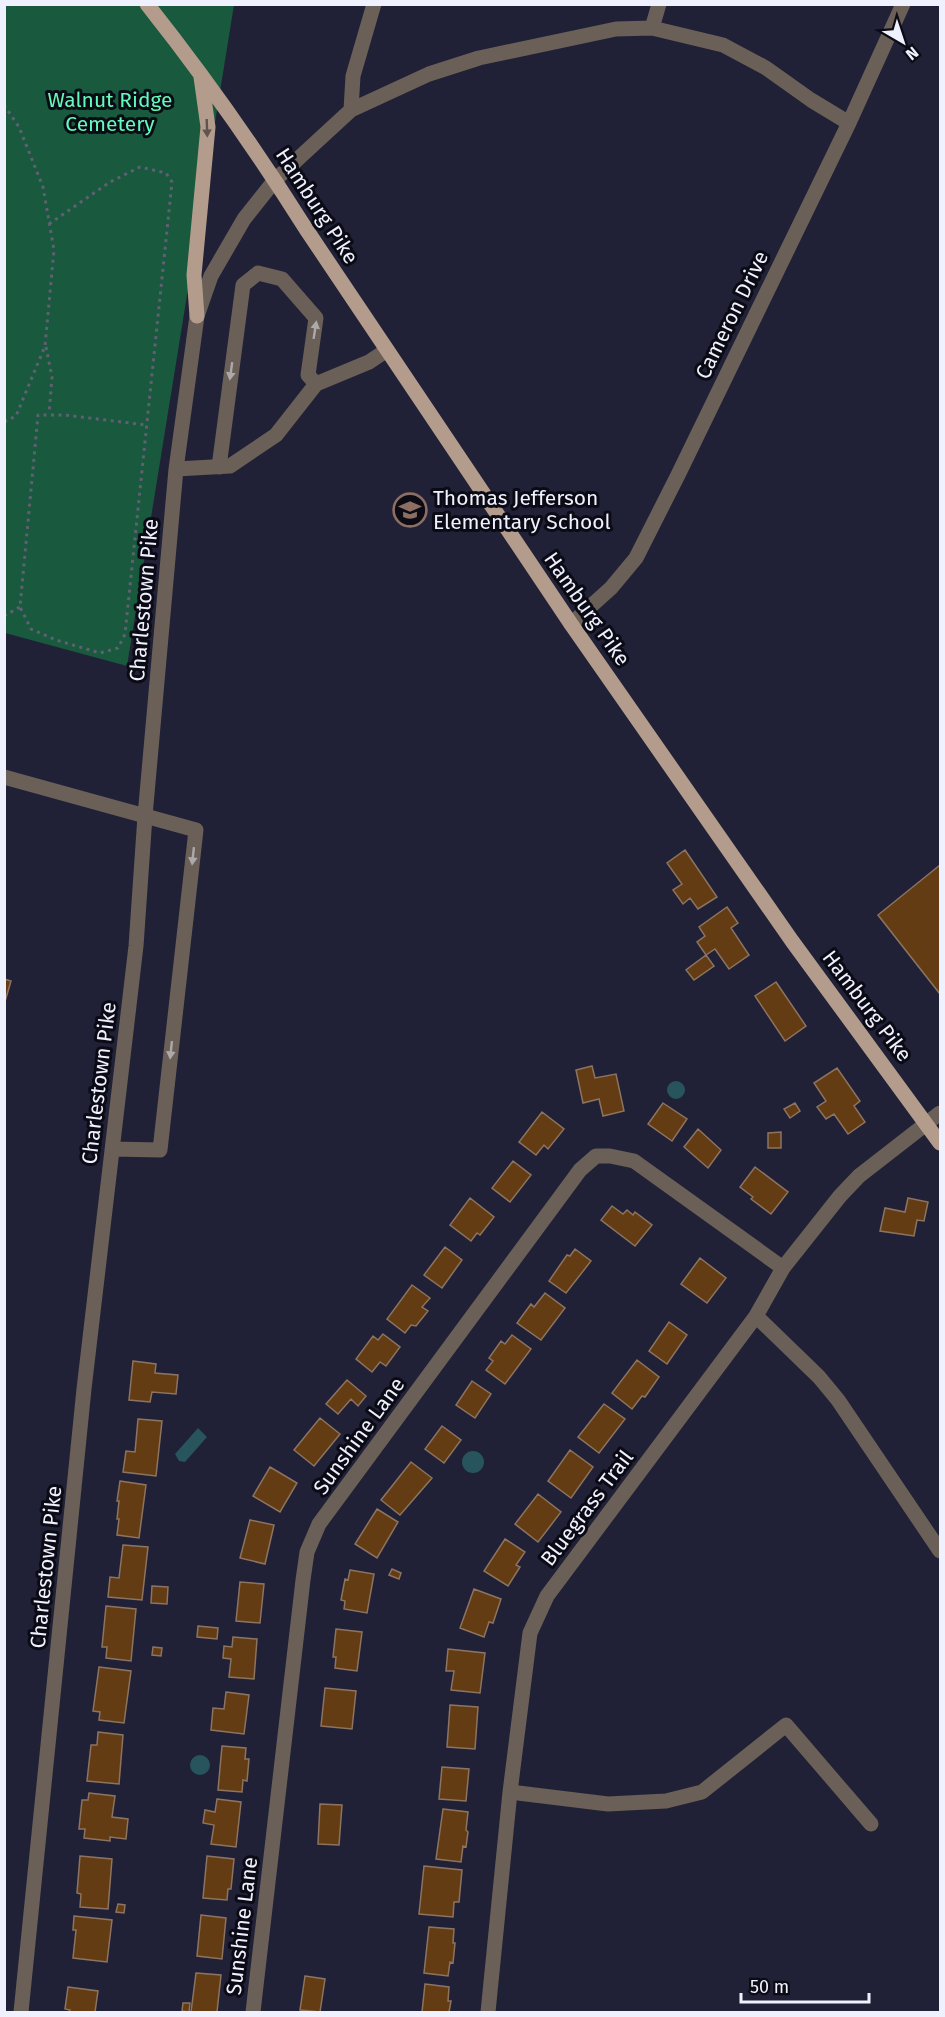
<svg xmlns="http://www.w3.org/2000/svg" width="945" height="2017" viewBox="0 0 945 2017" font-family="'Fira Sans',sans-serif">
<rect width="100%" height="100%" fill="#202037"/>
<path fill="#19593e" d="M4 5H234L127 666 5 633Z"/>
<path fill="#27545d" d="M667 1090a9 9 0 1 1 18 0a9 9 0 1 1-18 0Z
M198 1428 207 1437 185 1462 179 1461 175 1454Z
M462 1462a11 11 0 1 1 22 0a11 11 0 1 1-22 0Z
M190 1765a10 10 0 1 1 20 0a10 10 0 1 1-20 0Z"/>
<path fill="#633c14" stroke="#8c7460" stroke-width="1.5" d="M685 850 717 897 698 909 690 898 683 904 673 890 682 884 667 863Z
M940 865V994L878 915Z
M727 907 738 923 731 928 749 955 729 969 715 949 706 955 697 942 705 936 699 927Z
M706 955 714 966 694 980 686 970Z
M4 979 11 981 4 1005Z
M776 982 806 1026 785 1041 755 996Z
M592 1066 595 1078 616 1074 624 1111 603 1116 599 1099 583 1103 576 1070Z
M837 1068 860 1101 854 1106 865 1122 848 1134 834 1114 826 1119 817 1107 826 1101 814 1083Z
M663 1103 687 1119 672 1141 648 1124Z
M795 1103 800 1111 790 1118 784 1109Z
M542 1112 564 1129 548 1149 544 1145 536 1155 519 1142Z
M698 1129 721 1150 708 1168 684 1147Z
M781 1132V1148H768V1133Z
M513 1161 531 1175 510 1202 492 1188Z
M755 1167 788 1192 771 1214 751 1199 753 1197 740 1187Z
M470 1198 494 1217 480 1235 477 1233 471 1241 450 1225Z
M908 1198 928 1202 924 1221 917 1220 914 1236 880 1231 885 1208 905 1212Z
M612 1206 623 1214 627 1210 633 1215 635 1212 652 1225 635 1246 601 1220Z
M445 1247 462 1260 442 1288 424 1275Z
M575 1249 591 1261 566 1293 549 1281 567 1255 570 1256Z
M700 1258 726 1278 707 1303 681 1284Z
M412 1285 430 1298 422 1307 428 1311 416 1326 411 1325 405 1333 387 1319Z
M545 1293 565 1308 541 1340 517 1323 531 1304 534 1307Z
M669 1322 687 1335 667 1364 649 1351Z
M383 1334 400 1347 386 1366 380 1362 372 1372 356 1359 373 1336 378 1340Z
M512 1335 531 1349 505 1384 486 1370 493 1361 489 1358 501 1341 505 1344Z
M637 1360 659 1377 645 1397 642 1396 632 1409 612 1393Z
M133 1361 156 1364 155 1373 178 1375 176 1394 152 1392 150 1402 129 1400Z
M347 1380 366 1396 358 1406 351 1399 338 1414 326 1404Z
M472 1381 491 1394 475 1418 456 1405Z
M604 1404 625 1419 599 1453 578 1437Z
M320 1418 340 1434 314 1466 294 1450Z
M138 1419 162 1421 156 1476 123 1472 126 1451 135 1452Z
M442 1426 461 1440 444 1463 425 1449Z
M570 1450 593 1467 571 1498 548 1481Z
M411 1462 432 1478 400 1515 381 1500Z
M270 1467 297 1483 280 1512 253 1496Z
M120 1481 146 1485 139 1538 117 1535 119 1519H117L119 1501H117Z
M538 1494 561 1512 538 1542 515 1524Z
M377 1509 398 1522 377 1558 355 1544Z
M250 1520 274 1525 265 1564 240 1558Z
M505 1539 525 1552 516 1565 520 1567 508 1586 484 1571Z
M123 1545 148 1547 142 1600 108 1597 110 1577 119 1578Z
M392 1569 401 1573 399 1579 389 1575Z
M350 1570 374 1574 367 1613 344 1609 345 1601 341 1600 345 1579 348 1580Z
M240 1582 264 1584 260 1623 236 1621Z
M152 1586 168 1587 167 1604 151 1603Z
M474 1589 501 1599 493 1623 489 1622 484 1637 460 1628Z
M106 1606 136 1609 131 1661 106 1658 107 1647H102Z
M198 1626 218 1628 217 1639 197 1637Z
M336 1629 362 1632 357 1671 335 1668 336 1657H333Z
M233 1637 257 1639 254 1679 229 1677 231 1659 223 1658 224 1646 232 1647Z
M153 1647 162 1648 161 1656 152 1655Z
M448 1649 485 1653 480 1693 451 1690 454 1671H446Z
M99 1667 131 1671 124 1723 99 1720 100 1712 93 1711Z
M325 1688 356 1691 352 1729 321 1726Z
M226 1692 249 1695 244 1734 211 1730 213 1708 224 1709Z
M450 1705 478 1707 475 1749 447 1747Z
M98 1732 123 1735 119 1784 87 1781 91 1745H97Z
M222 1746 246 1748 245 1759H249L247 1781 243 1780 242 1792 218 1790Z
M442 1767 469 1769 466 1801 439 1799Z
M89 1793 115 1796 112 1817 128 1819 126 1839 110 1837V1841L84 1838 85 1829H79L82 1800H88Z
M217 1799 241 1802 236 1847 211 1844 214 1825 203 1823 205 1810 215 1812Z
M320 1804 342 1805 339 1845 318 1844Z
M443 1809 468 1812 466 1830 468 1832 466 1847 463 1846 461 1862 436 1859Z
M80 1856 112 1859 108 1909 80 1907 81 1894 77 1893Z
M207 1856 234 1859 231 1889H228L227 1900 203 1898Z
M424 1866 462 1870 459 1902H454L453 1917 419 1914Z
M118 1904 125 1905 124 1913 116 1912Z
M201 1915 226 1918 222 1959 197 1956Z
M74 1916 112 1920 107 1962 73 1958 76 1930H73Z
M429 1927 454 1929 453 1943H455L453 1963 450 1962 448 1976 424 1973Z
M196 1973 221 1975 217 2012H191Z
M305 1976 325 1979 320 2012 300 2010Z
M425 1984 449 1987 448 2001H451L449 2012H422Z
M68 1987 98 1991 95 2012H69L70 2010 65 2009Z
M183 2003H190L189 2012 182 2011Z"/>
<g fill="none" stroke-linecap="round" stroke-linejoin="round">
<path stroke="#606074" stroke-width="3" stroke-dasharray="3 4.5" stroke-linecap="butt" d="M4 105 19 127 43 187 54 250 45 346 16 416 4 422
M49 224 110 182 140 167 166 173 172 182 125 634 118 648 100 653 56 640 31 629 20 607 38 415H65L146 425
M46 347 52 377 49 414
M4 616 20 607"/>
<path stroke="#6a6057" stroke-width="15" d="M652 28 659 4
M351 110 353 76 374 4
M219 467 243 285 258 273 282 279 316 318 308 375 316 384
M176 469 230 466 276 435 316 384 369 362 387 350
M571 624 611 588 636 558 678 475 849 123 903 4
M4 777 196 830 160 1150 113 1149
M756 1316 819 1377 838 1400 940 1551
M510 1792 608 1804 666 1801 702 1792 786 1725 871 1824
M21 2012 84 1389 136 946 145 816 176 469 197 316 211 276 244 219 275 180 351 110 429 74 479 58 616 29 652 28 723 45 766 68 811 100 849 123
M253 2012 303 1580 307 1552 319 1524 580 1170 596 1156H610L634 1161 783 1268
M488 2012 510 1792 530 1633 547 1596 756 1316 783 1268 840 1196 859 1176 940 1113"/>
<path stroke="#b39c8b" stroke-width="15" d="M147 4C204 76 257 151 306 229L571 624 792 941 940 1143
M197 316 194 275 208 127 201 77"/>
</g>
<defs><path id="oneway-solid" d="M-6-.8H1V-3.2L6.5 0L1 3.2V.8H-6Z" transform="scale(1.5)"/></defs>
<use fill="#5f5450" href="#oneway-solid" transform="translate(207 128) rotate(88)"/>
<g fill="#ada8aa">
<use href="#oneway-solid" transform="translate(315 330) rotate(-81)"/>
<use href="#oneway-solid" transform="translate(231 371) rotate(98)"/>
<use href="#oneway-solid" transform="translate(193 856) rotate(96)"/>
<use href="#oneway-solid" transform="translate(171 1050) rotate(96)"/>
</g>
<defs>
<symbol id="school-ring" viewBox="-11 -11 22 22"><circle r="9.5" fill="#0b0b15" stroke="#8d6e63" stroke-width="1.5"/><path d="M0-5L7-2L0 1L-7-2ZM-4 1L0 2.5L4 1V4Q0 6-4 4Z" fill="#8d6e63"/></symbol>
</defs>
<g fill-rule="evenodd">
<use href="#school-ring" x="391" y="491" width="38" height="38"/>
</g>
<g text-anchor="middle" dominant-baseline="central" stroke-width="6" stroke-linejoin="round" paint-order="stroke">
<g font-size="21" fill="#64faba" stroke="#0b0b15">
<text x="110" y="100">Walnut Ridge<tspan x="110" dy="24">Cemetery</tspan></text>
</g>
<g font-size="21" fill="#f0f1fe" stroke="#0b0b15">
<text transform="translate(317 206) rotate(57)">Hamburg Pike</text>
<text transform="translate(732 315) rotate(-64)">Cameron Drive</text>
<text transform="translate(144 600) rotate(-85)">Charlestown Pike</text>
<text transform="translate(587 609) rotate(55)">Hamburg Pike</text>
<text transform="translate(867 1006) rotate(53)">Hamburg Pike</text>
<text transform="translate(99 1083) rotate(-83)">Charlestown Pike</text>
<text transform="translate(359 1436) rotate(-54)">Sunshine Lane</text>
<text transform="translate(587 1508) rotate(-53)">Bluegrass Trail</text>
<text transform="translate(46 1567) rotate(-84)">Charlestown Pike</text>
<text transform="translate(242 1926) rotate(-83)">Sunshine Lane</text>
</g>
<g font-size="21" fill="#f0f1fe" stroke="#0b0b15" text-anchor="start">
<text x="433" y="498">Thomas Jefferson<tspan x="433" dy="24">Elementary School</tspan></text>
</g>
</g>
<rect width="945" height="2017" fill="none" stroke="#f0f1fe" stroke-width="12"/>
<g transform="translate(903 42) rotate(141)" stroke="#0b0b15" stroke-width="4.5" paint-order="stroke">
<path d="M0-4.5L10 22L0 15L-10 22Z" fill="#f0f1fe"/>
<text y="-9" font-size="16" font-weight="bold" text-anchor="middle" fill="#f0f1fe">N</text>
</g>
<path d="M741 1993v9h128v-9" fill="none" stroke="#f0f1fe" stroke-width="3"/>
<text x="750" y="1993" font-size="18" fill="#f0f1fe" stroke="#0b0b15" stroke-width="4.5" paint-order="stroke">50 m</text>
</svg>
